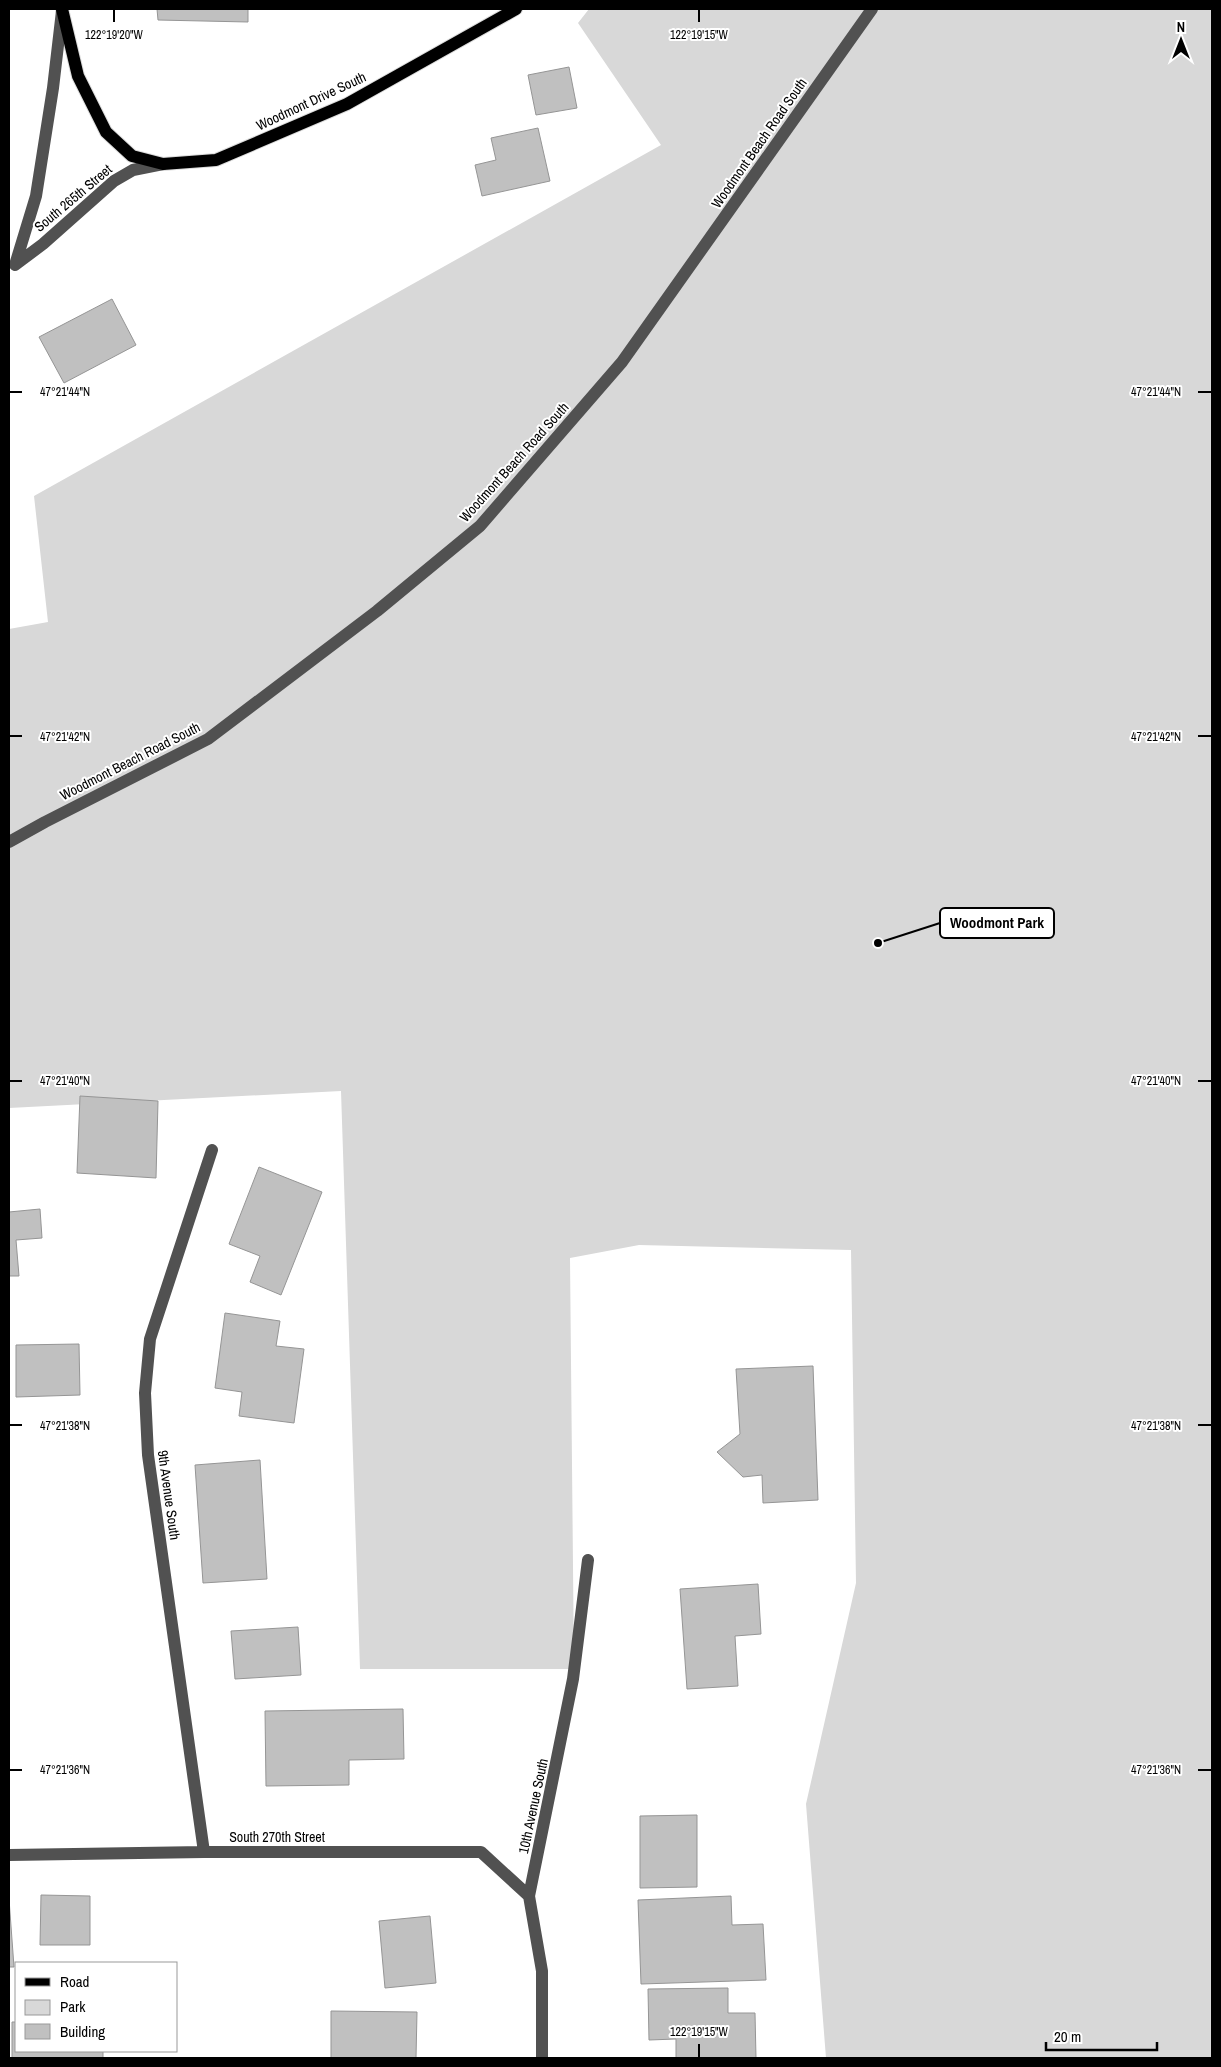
<svg xmlns="http://www.w3.org/2000/svg" width="1221" height="2067" viewBox="0 0 1221 2067" font-family="'Archivo Narrow',sans-serif">
<rect width="100%" height="100%" fill="#fff"/>
<path fill="#d8d8d8" d="M589 9H1212V2058H826L806 1804 856 1583 851 1250 639 1245 570 1258 574 1669H360L341 1091 9 1108V629L48 622 34 496 661 145 578 23Z"/>
<path fill="#c0c0c0" stroke="#959595" d="M157 9H248V22L158 20Z
M569 67 577 108 536 115 528 75Z
M538 128 550 181 482 196 475 165 496 160 491 138Z
M112 299 136 345 64 383 39 337Z
M80 1096 158 1101 156 1178 77 1173Z
M259 1167 322 1192 281 1295 250 1282 260 1256 229 1244Z
M40 1209 42 1238 16 1240 19 1276H9V1212Z
M225 1313 280 1321 276 1346 304 1349 294 1423 239 1416 242 1392 215 1388Z
M79 1344 80 1395 16 1397V1345Z
M813 1366 818 1500 763 1503 762 1475 743 1477 717 1452 740 1434 736 1369Z
M260 1460 267 1579 203 1583 195 1465Z
M758 1584 761 1634 735 1636 738 1686 687 1689 680 1589Z
M298 1627 301 1675 235 1679 231 1631Z
M403 1709 404 1759 349 1760V1785L266 1786 265 1711Z
M697 1815V1887L640 1888V1816Z
M41 1895 90 1896V1945H40Z
M731 1896 732 1925 763 1924 766 1980 641 1984 638 1900Z
M9 1899 14 1967H9Z
M430 1916 436 1983 385 1988 379 1921Z
M728 1988V2013H755L756 2058H676V2039L649 2040 648 1989Z
M331 2011 417 2012 416 2058H331Z
M12 2022H16V2051H103V2058H12Z"/>
<g fill="none" stroke-linecap="round" stroke-linejoin="round">
<defs>
<path id="major" d="M62 9 78 76 106 132 132 156 163 164 216 160 347 104 516 9"/>
</defs>
<use href="#major" stroke="#dbdbdb" stroke-width="14"/>
<path stroke="#515151" stroke-width="12" d="M15 265 36 196 53 88 62 11
M15 265 43 244 114 181 133 170 163 164
M9 842 45 822 208 739 377 611 480 526 622 362 872 9
M204 1852 148 1455 145 1393 150 1339 212 1150
M9 1855 204 1852H481L529 1896
M542 2058V1971L529 1896 573 1679 588 1560"/>
<use href="#major" stroke="#000" stroke-width="12"/>
</g>
<path fill="none" stroke="#000" stroke-width="2" d="M114 10V22M699 10V22M10 392H22M1198 392H1211M10 736H22M1198 736H1211M10 1081H22M1198 1081H1211M10 1425H22M1198 1425H1211M10 1770H22M1198 1770H1211M699 2044V2057"/>
<g text-anchor="middle" dominant-baseline="central" stroke-width="4" stroke-linejoin="round" paint-order="stroke">
<g font-size="14" fill="#000" stroke="#fff">
<text transform="translate(311 101) rotate(-25)">Woodmont Drive South</text>
<text transform="translate(759 143) rotate(-55)">Woodmont Beach Road South</text>
<text transform="translate(73 198) rotate(-40)">South 265th Street</text>
<text transform="translate(514 462) rotate(-48)">Woodmont Beach Road South</text>
<text transform="translate(130 761) rotate(-27)">Woodmont Beach Road South</text>
<text transform="translate(169 1495) rotate(82)">9th Avenue South</text>
<text transform="translate(533 1806) rotate(-78)">10th Avenue South</text>
<text x="277" y="1837">South 270th Street</text>
</g>
</g>
<g font-size="12" text-anchor="middle" fill="#000" stroke="#fff" stroke-width="4" stroke-linejoin="round" paint-order="stroke">
<text x="114" y="39">122°19'20"W</text>
<text x="699" y="39">122°19'15"W</text>
<text x="65" y="396">47°21'44"N</text>
<text x="1156" y="396">47°21'44"N</text>
<text x="65" y="741">47°21'42"N</text>
<text x="1156" y="741">47°21'42"N</text>
<text x="65" y="1085">47°21'40"N</text>
<text x="1156" y="1085">47°21'40"N</text>
<text x="65" y="1430">47°21'38"N</text>
<text x="1156" y="1430">47°21'38"N</text>
<text x="65" y="1774">47°21'36"N</text>
<text x="1156" y="1774">47°21'36"N</text>
<text x="699" y="2036">122°19'15"W</text>
</g>
<path fill="none" stroke="#000" stroke-width="2" d="M878 943L940 923"/>
<circle fill="#000" stroke="#fff" stroke-width="2" cx="878" cy="943" r="5"/>
<rect fill="#fff" stroke="#000" stroke-width="2" x="940" y="908" width="114" height="30" rx="5"/>
<g font-size="15" text-anchor="middle" font-weight="bold" fill="#000">
<text x="997" y="928">Woodmont Park</text>
</g>
<rect width="1221" height="2067" fill="none" stroke="#000000" stroke-width="20"/>
<rect x="15" y="1962" width="162" height="90" fill="#ffffff" stroke="#999999"/>
<rect x="25" y="1978" width="25" height="8" fill="#000000" stroke="#999999"/>
<text x="60" y="1987" font-size="15" fill="#000000">Road</text>
<rect x="25" y="2000" width="25" height="15" fill="#d8d8d8" stroke="#999999"/>
<text x="60" y="2012" font-size="15" fill="#000000">Park</text>
<rect x="25" y="2024" width="25" height="15" fill="#c0c0c0" stroke="#999999"/>
<text x="60" y="2037" font-size="15" fill="#000000">Building</text>
<g transform="translate(1181 40)" stroke="#ffffff" stroke-width="4" paint-order="stroke">
<path d="M0-4L9 19L0 12L-9 19Z" fill="#000000"/>
<text y="-8" font-size="14" font-weight="bold" text-anchor="middle" fill="#000000">N</text>
</g>
<path d="M1046 2042v8h111v-8" fill="none" stroke="#000000" stroke-width="2.5"/>
<text x="1054" y="2042" font-size="15" fill="#000000" stroke="#ffffff" stroke-width="4" paint-order="stroke">20 m</text>
</svg>
